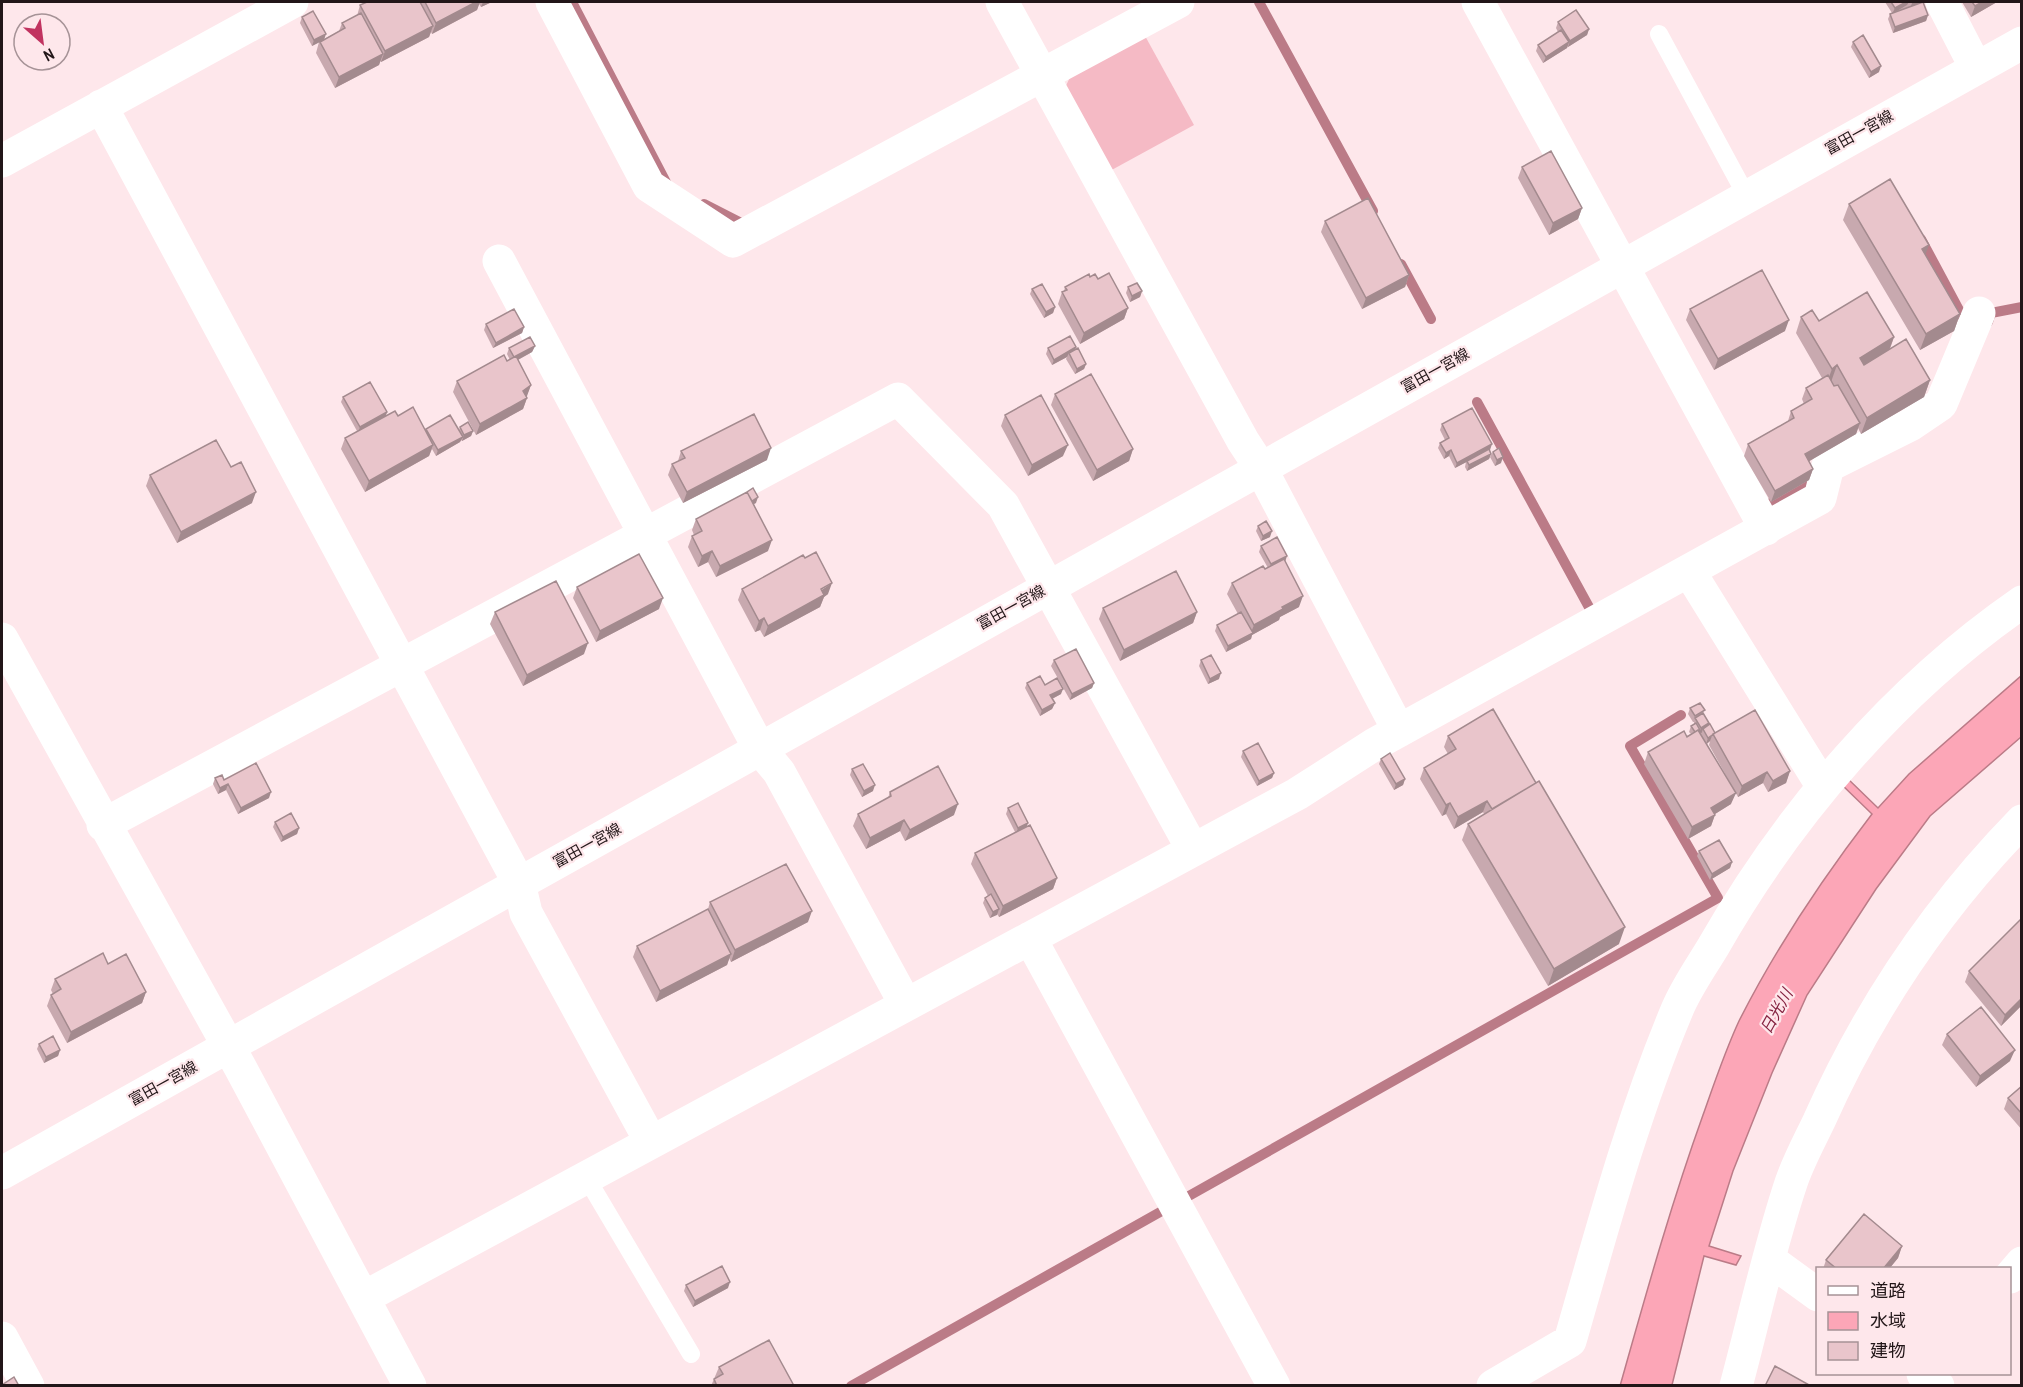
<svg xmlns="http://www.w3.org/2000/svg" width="2023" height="1387" viewBox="0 0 2023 1387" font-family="'Archivo Narrow','Noto Sans JP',sans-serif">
<rect width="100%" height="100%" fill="#fee7eb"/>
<path fill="#f5bac5" d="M1144 34 1194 125 1108 172 1064 90 1071 75Z"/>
<path fill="#fca6b7" stroke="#bb7b87" stroke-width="1.5" d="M2021 676V737L1930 816 1876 889 1807 995 1772 1073 1733 1171 1709 1246 1741 1256 1736 1265 1704 1256 1672 1385 1620 1386C1646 1294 1671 1204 1703 1115 1714 1084 1725 1051 1739 1021 1776 948 1822 879 1872 814L1840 783 1846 777 1878 808 1909 774Z"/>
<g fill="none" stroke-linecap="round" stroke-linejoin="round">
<path stroke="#bb7b87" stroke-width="10" d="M572 2 668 186
M1259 2 1373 211
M704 204 749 227
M1921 239 1965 321
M1401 264 1431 319
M1988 322 1991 313 2022 307
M1477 402 1590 609
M1771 503 1813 480
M1187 1197 1718 898 1630 746 1681 715
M851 1386 1169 1207"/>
<path stroke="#fff" stroke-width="18" d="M1659 34 1746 195
M586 1177 691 1354"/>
<path stroke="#fff" stroke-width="33" d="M552 2 649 186 733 241 1178 2
M1002 2 1243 441 1260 467 1399 731
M1478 2 1766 529
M1942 2 1976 68
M101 106 519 883 526 913 651 1142
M2 161 292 2
M499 261 759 748 779 772 906 1005
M1689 571 1823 787
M2 639 240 1067 410 1386
M103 825 898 399 1003 505 1193 850
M1030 938 1274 1386
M1770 1260 1818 1295
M2010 1277 2022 1263
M363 1298 1297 794 1375 744 1820 498 1828 466 1910 425 1941 404 1979 313
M2 1338 28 1386
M1923 1374 1938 1386
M1493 1386 1570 1341C1602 1230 1632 1117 1677 1010 1686 988 1701 967 1713 947 1788 815 1896 689 2022 602
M1736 1386C1754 1319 1769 1249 1791 1183 1798 1162 1809 1142 1819 1121 1868 1011 1937 908 2022 821"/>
<path stroke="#fff" stroke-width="33" d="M2 1173 2022 43"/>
</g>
<path fill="#c8a9af" d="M367 2H492L481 7 479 4 477 10 432 34 431 32 429 37 381 62 380 61 379 65 335 88 316 53 319 42 312 46 300 23 302 17 324 39 339 31 342 23 357 16 360 5Z
M1885 2H1923L1928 15 1926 21 1893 33 1888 19 1890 14 1892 13Z
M1962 2H1997L1971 17Z
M1558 22 1589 29 1587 35 1568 47V46L1567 48 1543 63 1536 51 1538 45 1558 32 1556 28Z
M1853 42 1879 72 1869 78 1851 47Z
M1522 167 1582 208 1578 219 1549 235 1518 178Z
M1849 204 1960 314 1954 331 1920 350 1843 220Z
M1325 221 1409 275 1405 287 1362 309 1321 232Z
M1090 277 1098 279 1128 308 1124 319 1080 344 1058 304 1062 292 1064 291 1065 287Z
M1128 287 1142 291 1140 297 1130 302 1126 293Z
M1032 289 1055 307 1053 313 1044 318 1030 294Z
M1690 309 1785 331 1714 370 1686 320Z
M1801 317 1894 337 1890 349 1930 380 1924 397 1861 434 1858 428 1856 434 1809 461 1813 469 1809 480 1771 502 1744 456 1748 444 1788 421 1791 411 1804 404 1802 399 1806 388 1822 378 1796 333Z
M486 324 524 327 522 333 493 348 484 330Z
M535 346 532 352 518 360 531 385 526 397 527 398 523 409 476 435 453 392 457 381 510 360 507 354 509 348Z
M1076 347 1075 350 1086 364 1084 369 1075 374 1066 359 1067 357 1052 365 1046 354 1048 348Z
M1055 394 1133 449 1129 461 1093 481 1051 405Z
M343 397 387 412 386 415 398 416 426 431V429L459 430 460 427 473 431 471 436 462 441 461 440 460 442 436 456 432 449 429 456 365 492 341 449 345 438 357 431 341 402Z
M1005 415 1063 456 1028 476 1001 426Z
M1442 424 1490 450H1489L1491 454 1489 459 1467 471 1465 467 1466 462 1455 468 1449 456 1444 459 1438 448 1440 443 1445 440 1440 430Z
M681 451 767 460 683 503 668 475 672 464 678 461Z
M1493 452 1501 463 1495 466 1490 457Z
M231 467 252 503 177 543 146 486 150 475Z
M756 503 754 504 768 551 716 577 708 562 698 567 688 547 692 536 694 535 692 530 696 519Z
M1258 526 1270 537 1261 541 1256 531Z
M1261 546 1285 561 1299 607 1280 617 1279 620 1252 635 1251 639 1226 652 1215 631 1217 625 1238 614 1227 594 1232 583 1268 568 1259 552Z
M577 587 659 609 596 642 573 598Z
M742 589 828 594 824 597 820 607 764 637 760 630 755 632 738 600Z
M1103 608 1197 612 1193 623 1120 661 1099 619Z
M495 612 584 654 523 686 490 624Z
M1054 660 1094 683 1092 688 1070 700 1051 666Z
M1201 660 1219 679 1208 684 1199 666Z
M1027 683 1045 685 1061 694 1052 699 1055 703 1052 709 1040 716 1025 688Z
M1690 708 1703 714 1709 723 1708 726 1715 733 1790 771 1786 783 1768 792 1763 783 1738 797 1709 745 1710 741 1707 744 1731 804 1715 814 1711 826 1688 839 1644 764 1648 752 1691 734 1689 732 1691 726 1694 725V722H1693L1688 714Z
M1448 736 1619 944 1548 986 1462 840 1468 824 1484 814 1483 812 1454 829 1446 814 1442 816 1420 779 1424 768 1448 754 1444 747Z
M1243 751 1274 773 1272 778 1257 786 1241 757Z
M1381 759 1405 779 1403 785 1394 790 1379 764Z
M852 769 873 791 862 797 850 775Z
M215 778 224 780 269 798 238 814 226 790 218 794 213 784Z
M890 792 954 815 905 841 900 831 866 849 853 826 858 814 888 798Z
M1008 808 1028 823 1026 827 1057 878 1053 889 999 917 997 914 990 918 983 903 985 898 988 896 971 864 975 853 1015 832 1006 814Z
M275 822 299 828 297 834 281 842 273 827Z
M1699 851 1732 862 1730 868 1710 880 1697 856Z
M710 902 808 922 731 962 729 958 727 965 656 1002 633 957 637 946 708 909Z
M2022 918V1005L2001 1026 1965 982 1969 971Z
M108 964 146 992 142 1003 67 1043 47 1006 51 995 53 994 51 990 55 979Z
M1947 1034 2010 1061 1976 1087 1942 1045Z
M39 1044 60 1050 58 1056 44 1063 37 1049Z
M2022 1086V1130L2004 1109 2008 1098Z
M1902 1246 1898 1258 1889 1269H1823L1826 1260Z
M686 1285 728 1288 693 1307 684 1291Z
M719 1367 793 1384 792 1386H711Z"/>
<path fill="#a38a8e" d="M476 2H480L477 10 432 34 436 23Z
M483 2H492L481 7Z
M1906 2H1909L1907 5 1892 14 1895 8Z
M1915 2H1923L1910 9 1912 3Z
M1982 2H1997L1971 17 1975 6Z
M1928 15 1926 21 1893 33 1895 27Z
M433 26 429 37 381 62 385 51Z
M1589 29 1587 35 1568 47 1570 41Z
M326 34 324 40 312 46 314 40Z
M1569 42 1567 48 1543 63 1546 57Z
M383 54 379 65 335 88 339 77Z
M1881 66 1879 72 1869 78 1871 72Z
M1582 208 1578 219 1549 235 1553 223Z
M1929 245 1923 261 1922 249Z
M1409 275 1405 287 1362 309 1366 298Z
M1142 291 1140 297 1130 302 1132 296Z
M1055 307 1053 313 1044 318 1046 312Z
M1128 308 1124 319 1080 344 1084 333Z
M1960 314 1954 331 1920 350 1926 334Z
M1789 320 1785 331 1714 370 1718 359Z
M524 327 522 333 493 348 496 343Z
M1894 337 1888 353 1854 374 1860 358Z
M535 346 532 352 512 363 514 357Z
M1076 347 1074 353H1069L1067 357 1052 365 1054 360Z
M1086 364 1084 369 1075 374 1077 369Z
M1837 365 1831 382 1826 385 1832 369Z
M1930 380 1924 397 1861 434 1867 418Z
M531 385 527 396 518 402 523 391Z
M527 398 523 409 476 435 480 424Z
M387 412 385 418 358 433 360 427Z
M1860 423 1856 434 1801 466 1805 454Z
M473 431 471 436 462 441 464 435Z
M463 437 460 442 436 456 438 450Z
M1492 444 1490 450 1455 468 1457 463Z
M433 445 429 456 365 492 369 481Z
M1068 445 1063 456 1028 476 1032 465Z
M771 448 767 460 683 503 687 492Z
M1133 449 1129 461 1093 481 1097 470Z
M1451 450 1449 456 1444 459 1446 453Z
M1491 454 1489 459 1467 471 1469 465Z
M1503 457 1501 463 1495 466 1497 460Z
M1813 469 1809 480 1771 502 1775 491Z
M256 492 252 503 177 543 181 532Z
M758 497 756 503 750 506 752 501Z
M1272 531 1270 537 1261 541 1263 536Z
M772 540 768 551 716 577 720 566Z
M712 551 708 562 698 567 702 556Z
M1287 556 1285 562 1269 570 1271 564Z
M832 583 828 594 824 597 820 607 764 637 768 626Z
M1303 596 1299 607 1280 617 1279 620 1252 635 1251 639 1226 652 1228 646 1250 635 1254 625 1282 607Z
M663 598 659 609 596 642 600 631Z
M1197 612 1193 623 1120 661 1124 650Z
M764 618 760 630 755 632 759 621Z
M588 643 584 654 523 686 527 675Z
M1221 673 1219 679 1208 684 1210 679Z
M1094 683 1092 688 1070 700 1072 694Z
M1063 689 1061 694 1048 701 1050 695Z
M1055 703 1052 709 1040 716 1042 710Z
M1709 723 1707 729H1703L1702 732H1700L1701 728Z
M1712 736 1710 741 1706 744 1708 738Z
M1790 771 1786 783 1768 792 1773 781Z
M1767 772 1763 783 1738 797 1742 786Z
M1274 773 1272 778 1257 786 1259 781Z
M1405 779 1403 785 1394 790 1396 784Z
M228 784 226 790 218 794 220 788Z
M875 785 873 791 862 797 864 791Z
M271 792 269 798 238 814 241 808Z
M1736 793 1731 804 1707 819 1711 808Z
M1487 801 1483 812 1454 829 1458 817Z
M1450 803 1446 814 1442 816 1446 805Z
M958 804 954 815 905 841 910 830Z
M1715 815 1711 826 1688 839 1692 827Z
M904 820 900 831 866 849 870 838Z
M1028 823 1026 828 1016 834 1018 828Z
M299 828 297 834 281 842 283 837Z
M1732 862 1730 868 1710 880 1712 874Z
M1057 878 1053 889 999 917 1003 906Z
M999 909 997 915 990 918 993 912Z
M812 911 808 922 731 962 735 950Z
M1625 927 1619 944 1548 986 1554 969Z
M731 954 727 965 656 1002 660 991Z
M146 992 142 1003 67 1043 71 1032Z
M2022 998V1005L2001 1026 2005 1015Z
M60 1050 58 1056 44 1063 46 1057Z
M2015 1050 2010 1061 1976 1087 1980 1076Z
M1902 1246 1898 1258 1889 1269H1883Z
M730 1282 728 1288 693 1307 695 1301Z"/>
<path fill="#e9c5cb" stroke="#a38a8e" stroke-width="1.5" d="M367 2H420L433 26 385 51 360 5Z
M425 2H476L436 23Z
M1891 2H1906L1895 8Z
M1923 2 1928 15 1895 27 1890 14Z
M1972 2H1982L1975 6Z
M1576 10 1589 29 1570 41 1558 22Z
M313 11 326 34 314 40 302 17Z
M361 13 383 54 339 77 320 42 345 28 342 23Z
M1561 30 1569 42 1546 57 1538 45Z
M1863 35 1881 66 1871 72 1853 42Z
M1551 151 1582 208 1553 223 1522 167Z
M1890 179 1929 245 1922 249 1960 314 1926 334 1849 204Z
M1368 198 1409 275 1366 298 1325 221Z
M1762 270 1789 320 1718 359 1690 309Z
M1109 273 1128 308 1084 333 1062 292 1067 290 1065 287 1089 274 1090 277 1095 274 1098 279Z
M1137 283 1142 291 1132 296 1128 287Z
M1042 284 1055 307 1046 312 1032 289Z
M1867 292 1894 337 1860 358 1864 365 1906 339 1930 380 1867 418 1837 365 1832 369 1801 317 1812 310 1819 321Z
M514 309 524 327 496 343 486 324Z
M1070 336 1076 347 1054 360 1048 348Z
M530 337 535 346 514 357 509 348Z
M1078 348 1086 364 1077 369 1069 353Z
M504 355 507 361 516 356 531 385 523 391 527 398 480 424 457 381Z
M1091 374 1133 449 1097 470 1055 394Z
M1828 375 1834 386 1838 385 1860 423 1805 454 1813 469 1775 491 1748 444 1794 418 1791 411 1812 399 1806 388Z
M370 382 387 412 360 427 343 397Z
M1041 395 1068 445 1032 465 1005 415Z
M413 407 433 445 369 481 345 438 395 411 398 416Z
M1472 408 1492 444 1457 463 1451 450 1446 453 1440 443 1449 438 1442 424Z
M754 414 771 448 687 492 672 464 685 458 681 451Z
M450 415 463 437 438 450 426 429Z
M468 422 473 431 464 435 460 427Z
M216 440 231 467 241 462 256 492 181 532 150 475Z
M1499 448 1503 457 1497 460 1493 452Z
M1489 449 1491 454 1469 465 1467 461Z
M753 488 758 497 752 501 747 492Z
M747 492 772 540 720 566 712 551 702 556 692 536 702 531 696 519Z
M1266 521 1272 531 1263 536 1258 526Z
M1277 537 1287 556 1271 564 1261 546Z
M816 552 832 583 821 589 824 595 768 626 764 618 759 621 742 589 803 555 805 558Z
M639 554 663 598 600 631 577 587Z
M1284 559 1303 596 1282 607 1283 609 1254 625 1232 583 1263 566 1265 569Z
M1176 571 1197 612 1124 650 1103 608Z
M556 581 588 643 527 675 495 612Z
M1241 612 1253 633 1228 646 1217 625Z
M1076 649 1094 683 1072 694 1054 660Z
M1211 655 1221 673 1210 679 1201 660Z
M1040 676 1045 685 1057 678 1063 689 1050 695 1055 703 1042 710 1027 683Z
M1700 703 1705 710 1695 716 1690 708Z
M1493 709 1536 783 1492 809 1487 801 1458 817 1450 803 1446 805 1424 768 1456 749 1448 736Z
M1755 710 1790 771 1773 781 1767 772 1742 786 1713 734Z
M1703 713 1709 723 1701 728 1695 718Z
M1696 723 1701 732H1700L1698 730 1695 732 1691 726Z
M1710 724 1715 733 1708 738 1703 729Z
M1698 730 1736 793 1711 808 1715 815 1692 827 1648 752 1684 731 1687 737Z
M1258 743 1274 773 1259 781 1243 751Z
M1390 753 1405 779 1396 784 1381 759Z
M256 763 271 792 241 808 228 784 220 788 215 778 222 775 224 780Z
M863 764 875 785 864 791 852 769Z
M938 766 958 804 910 830 904 820 870 838 858 814 891 796 890 792Z
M1539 781 1625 927 1554 969 1468 824Z
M1018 803 1028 823 1018 828 1008 808Z
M291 813 299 828 283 837 275 822Z
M1030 825 1057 878 1003 906 975 853Z
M1719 840 1732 862 1712 874 1699 851Z
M786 864 812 911 735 950 710 902Z
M991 894 999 909 993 912 985 898Z
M708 909 731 954 660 991 637 946Z
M2022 918V998L2005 1015 1969 971Z
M103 953 108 964 126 954 146 992 71 1032 51 995 61 989 55 979Z
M1981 1007 2015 1050 1980 1076 1947 1034Z
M53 1036 60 1050 46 1057 39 1044Z
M2022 1086V1114L2008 1098Z
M1864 1214 1902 1246 1883 1269H1837L1826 1260Z
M722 1266 730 1282 695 1301 686 1285Z
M769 1340 793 1384 790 1386H717L714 1379 723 1374 719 1367Z
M1775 1366 1811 1386H1765Z
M14 1377 19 1386H2V1385Z"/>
<g text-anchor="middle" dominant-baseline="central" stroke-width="4.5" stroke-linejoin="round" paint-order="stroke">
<g font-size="15" fill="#221618" stroke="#fee7eb">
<text transform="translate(1859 132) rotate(-29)">富田一宮線</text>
<text transform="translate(1435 370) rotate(-29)">富田一宮線</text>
<text transform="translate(1011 607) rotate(-29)">富田一宮線</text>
<text transform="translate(587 845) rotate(-29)">富田一宮線</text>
<text transform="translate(163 1083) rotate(-29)">富田一宮線</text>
</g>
<g font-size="16" font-style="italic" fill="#852341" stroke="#fee7eb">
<text transform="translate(1776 1011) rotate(-61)">日光川</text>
</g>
</g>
<rect width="2023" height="1387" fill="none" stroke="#221618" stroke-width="6"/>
<rect x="1816" y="1267" width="195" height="108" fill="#fee7eb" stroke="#a69397" stroke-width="1.5"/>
<rect x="1828" y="1286" width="30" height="9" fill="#ffffff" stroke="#a69397" stroke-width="1.5"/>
<text x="1870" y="1297" font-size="18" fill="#221618">道路</text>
<rect x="1828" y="1312" width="30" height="18" fill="#fca6b7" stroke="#a69397" stroke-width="1.5"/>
<text x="1870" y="1327" font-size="18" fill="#221618">水域</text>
<rect x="1828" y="1342" width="30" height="18" fill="#e9c5cb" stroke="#a69397" stroke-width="1.5"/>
<text x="1870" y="1357" font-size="18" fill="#221618">建物</text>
<g transform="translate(42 42) rotate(152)"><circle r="28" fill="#fee7eb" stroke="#a69397" stroke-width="1.5"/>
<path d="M0-4.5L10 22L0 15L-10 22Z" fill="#c13360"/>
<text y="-9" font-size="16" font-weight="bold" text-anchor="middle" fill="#221618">N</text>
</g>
</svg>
